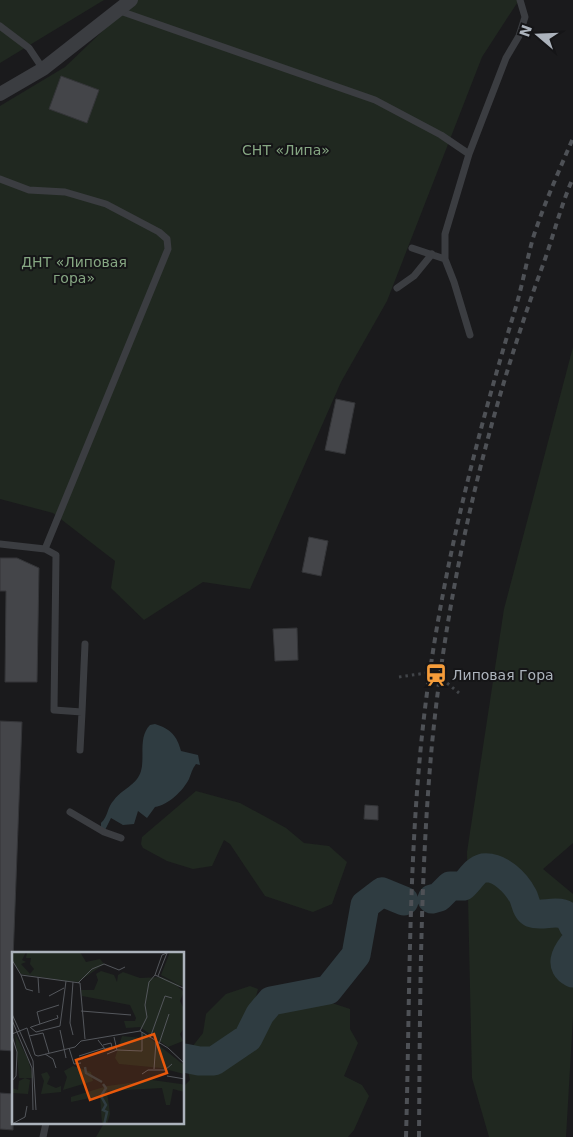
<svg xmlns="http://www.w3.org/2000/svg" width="573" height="1137" viewBox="0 0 573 1137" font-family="'DejaVu Sans',sans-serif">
<rect width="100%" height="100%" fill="#1a1a1c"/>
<path fill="#202820" d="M0 0H104L0 63Z
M135 0H519L482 57 387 301 341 382 250 589 203 582 144 620 111 588 115 561 53 513 0 499V106L65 67Z
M573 347V843L543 869 573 894V1017L566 1137H489L472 1078 467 852 504 609Z
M196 791 240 803 286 828 304 843 329 846 347 862 332 904 313 912 265 896 230 844 224 840 212 866 193 869 167 861 143 848 141 844 142 837Z
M250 986 258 989 248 1027C265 1022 263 1014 274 1009 290 1002 304 1006 320 999L350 1009V1029L358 1043 344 1076 362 1085 369 1096 354 1130 348 1137H96L104 1123H184V1086L190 1080 185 1056 203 1033 206 1014 226 994Z"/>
<path fill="#2f3c41" d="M155 724C171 729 177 736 181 751L198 755 200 765 196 764C192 769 191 774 189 779 183 791 168 805 155 807L147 818 138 811 134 824 123 825 111 818 105 830 101 828V823C108 817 107 807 114 800 122 789 137 785 141 771 145 757 138 737 150 725Z"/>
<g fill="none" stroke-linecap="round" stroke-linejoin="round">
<path stroke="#2f3c41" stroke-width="29" d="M432 899 439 897 450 886H463C469 881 475 870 483 868 500 866 516 883 523 896 526 902 526 910 532 913 545 918 565 904 573 925
M573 945C566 954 559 966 573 973
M184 1058 199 1061H214L248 1038 260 1014 271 1001 328 990 356 955 365 905 382 892 404 901"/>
</g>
<path fill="#444549" stroke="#343538" d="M61 76 99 90 87 123 49 109Z
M336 399 355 403 345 454 325 450Z
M309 537 328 541 321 576 302 572Z
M0 558H17L39 568 37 682H5L6 591H0Z
M297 628 298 660 275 661 273 629Z
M0 721 22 722 12 986H14V1051L0 1050Z
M365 805 378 806V820L364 819Z
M0 1093 14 1094 13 1130 0 1129Z"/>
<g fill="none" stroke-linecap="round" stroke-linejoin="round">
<path stroke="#414448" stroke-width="3" stroke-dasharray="2.5 4" stroke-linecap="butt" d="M399 677 426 673 430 677 441 678 459 693"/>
<path stroke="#3b3d41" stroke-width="7" d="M120 11 375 100 441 135 469 154
M0 26 29 48 43 69
M0 179 29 190 65 192 106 204 159 232 167 239 168 249 45 549
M412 248 445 259
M397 288 414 276 432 254
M470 335 454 282 445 259V234L469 154 506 58 519 36 525 17 520 0
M0 544 45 549 56 555 54 710 82 712 85 644
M80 750 82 712
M70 812 104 832 121 838
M43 1137 46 1123"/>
<path stroke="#3b3d41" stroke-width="14" d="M0 94 43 69 131 0"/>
<path stroke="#4e5156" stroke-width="4" stroke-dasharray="6 5" stroke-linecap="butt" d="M406 1137C410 997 408 856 424 717 440 579 474 446 514 313 522 288 526 263 533 238 544 204 559 171 573 138
M419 1137C420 1006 420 875 432 744 448 579 487 417 544 262 554 234 561 205 573 178"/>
</g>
<defs>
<symbol id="station-bare" viewBox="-9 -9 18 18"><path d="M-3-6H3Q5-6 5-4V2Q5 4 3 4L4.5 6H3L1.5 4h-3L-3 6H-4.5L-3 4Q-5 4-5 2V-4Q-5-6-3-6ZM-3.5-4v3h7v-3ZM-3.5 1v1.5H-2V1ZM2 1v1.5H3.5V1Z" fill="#f59c3a" stroke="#151517" stroke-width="2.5" paint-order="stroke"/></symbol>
</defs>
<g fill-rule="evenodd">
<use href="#station-bare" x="420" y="659" width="32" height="32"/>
</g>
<g text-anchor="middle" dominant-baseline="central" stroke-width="4" stroke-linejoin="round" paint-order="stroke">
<g font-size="14" fill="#86a783" stroke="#151517">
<text x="286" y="150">СНТ «Липа»</text>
<text x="74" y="262">ДНТ «Липовая<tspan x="74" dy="16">гора»</tspan></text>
</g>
<g font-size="14" fill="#acb3bc" stroke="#151517" text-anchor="start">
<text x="452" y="675">Липовая Гора</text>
</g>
</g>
<g transform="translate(12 952)">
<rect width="172" height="172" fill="#1a1a1c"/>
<path d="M0 0H14L10 8 14 10 9 12 18 22 22 17 18 12 19 6H14L15 0H68L74 10 88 7 92 12 66 30 55 29 9 22 0 8ZM158 0H172V36L169 33 166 35 172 40 168 49 172 57V76L168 82 171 89 156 95 128 75 114 76 112 69H123L124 66 118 53 70 44 69 38H82L86 28 84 22 89 19 102 23 105 30 106 23 111 20 128 26 150 25 168 33 149 23ZM131 81 172 113V122L149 116 107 112 103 106 110 84 129 86ZM3 82 16 107 21 126H13L18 128 16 142 0 141V136L6 138 7 129 13 126H7ZM61 114 79 120 81 129 51 138 55 125 52 119ZM35 120 38 125 35 132 44 136 49 134V140L29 142 32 129 29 122ZM140 128 169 132 172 133V140L161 137 158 153H154L150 136 95 139 98 162 95 172H90L88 144 59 150V145L95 134Z" fill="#202820"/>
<path fill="none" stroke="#2f3c41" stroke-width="2.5" d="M73 115 74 121 90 130M91 132 94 136 89 144 94 153 91 158 95 160 92 173"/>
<path fill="none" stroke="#54575c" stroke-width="1" d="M0 8 9 23 68 31 73 87M9 23 14 37 21 39M143 23 171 36M146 24 155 1M26 25 27 41M66 31 80 17 92 12 107 18 113 15M37 44 52 36M69 59 119 63M0 62 21 109 24 158M0 68 20 116 21 158M28 72 25 60 47 53M18 75 24 80 48 74 54 29M19 75 46 66 45 63M48 78 54 106M128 79 135 65 133 53 137 30 143 23 150 3 157 0M128 79 156 96 173 112M0 82 15 76 23 103 26 104 63 95 69 89 128 79M61 83 58 71 61 30M0 84 5 100 4 124 0 129M17 84 31 81 37 101M138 86 153 44 160 46M86 88 93 97 100 95 99 91 91 93M147 92 157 62M57 96 62 112 69 111M105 98 130 99V80M33 102 41 107 44 116M95 102 105 98 102 85M67 104 92 96M142 117 144 90M130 122 136 118H153L160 112M155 124 173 127M0 172 13 165 15 154"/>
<path fill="#e8590c" fill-opacity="0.15" stroke="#e8590c" stroke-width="2.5" d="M142 82 155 121 78 148 64 108Z"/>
<rect width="172" height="172" fill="none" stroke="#acb3bc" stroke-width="2.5"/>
</g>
<g transform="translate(538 35) rotate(289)" stroke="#151517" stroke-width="4" paint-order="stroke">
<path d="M0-4L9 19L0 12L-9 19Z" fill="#acb3bc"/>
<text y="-8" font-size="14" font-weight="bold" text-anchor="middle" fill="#acb3bc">N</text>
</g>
</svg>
